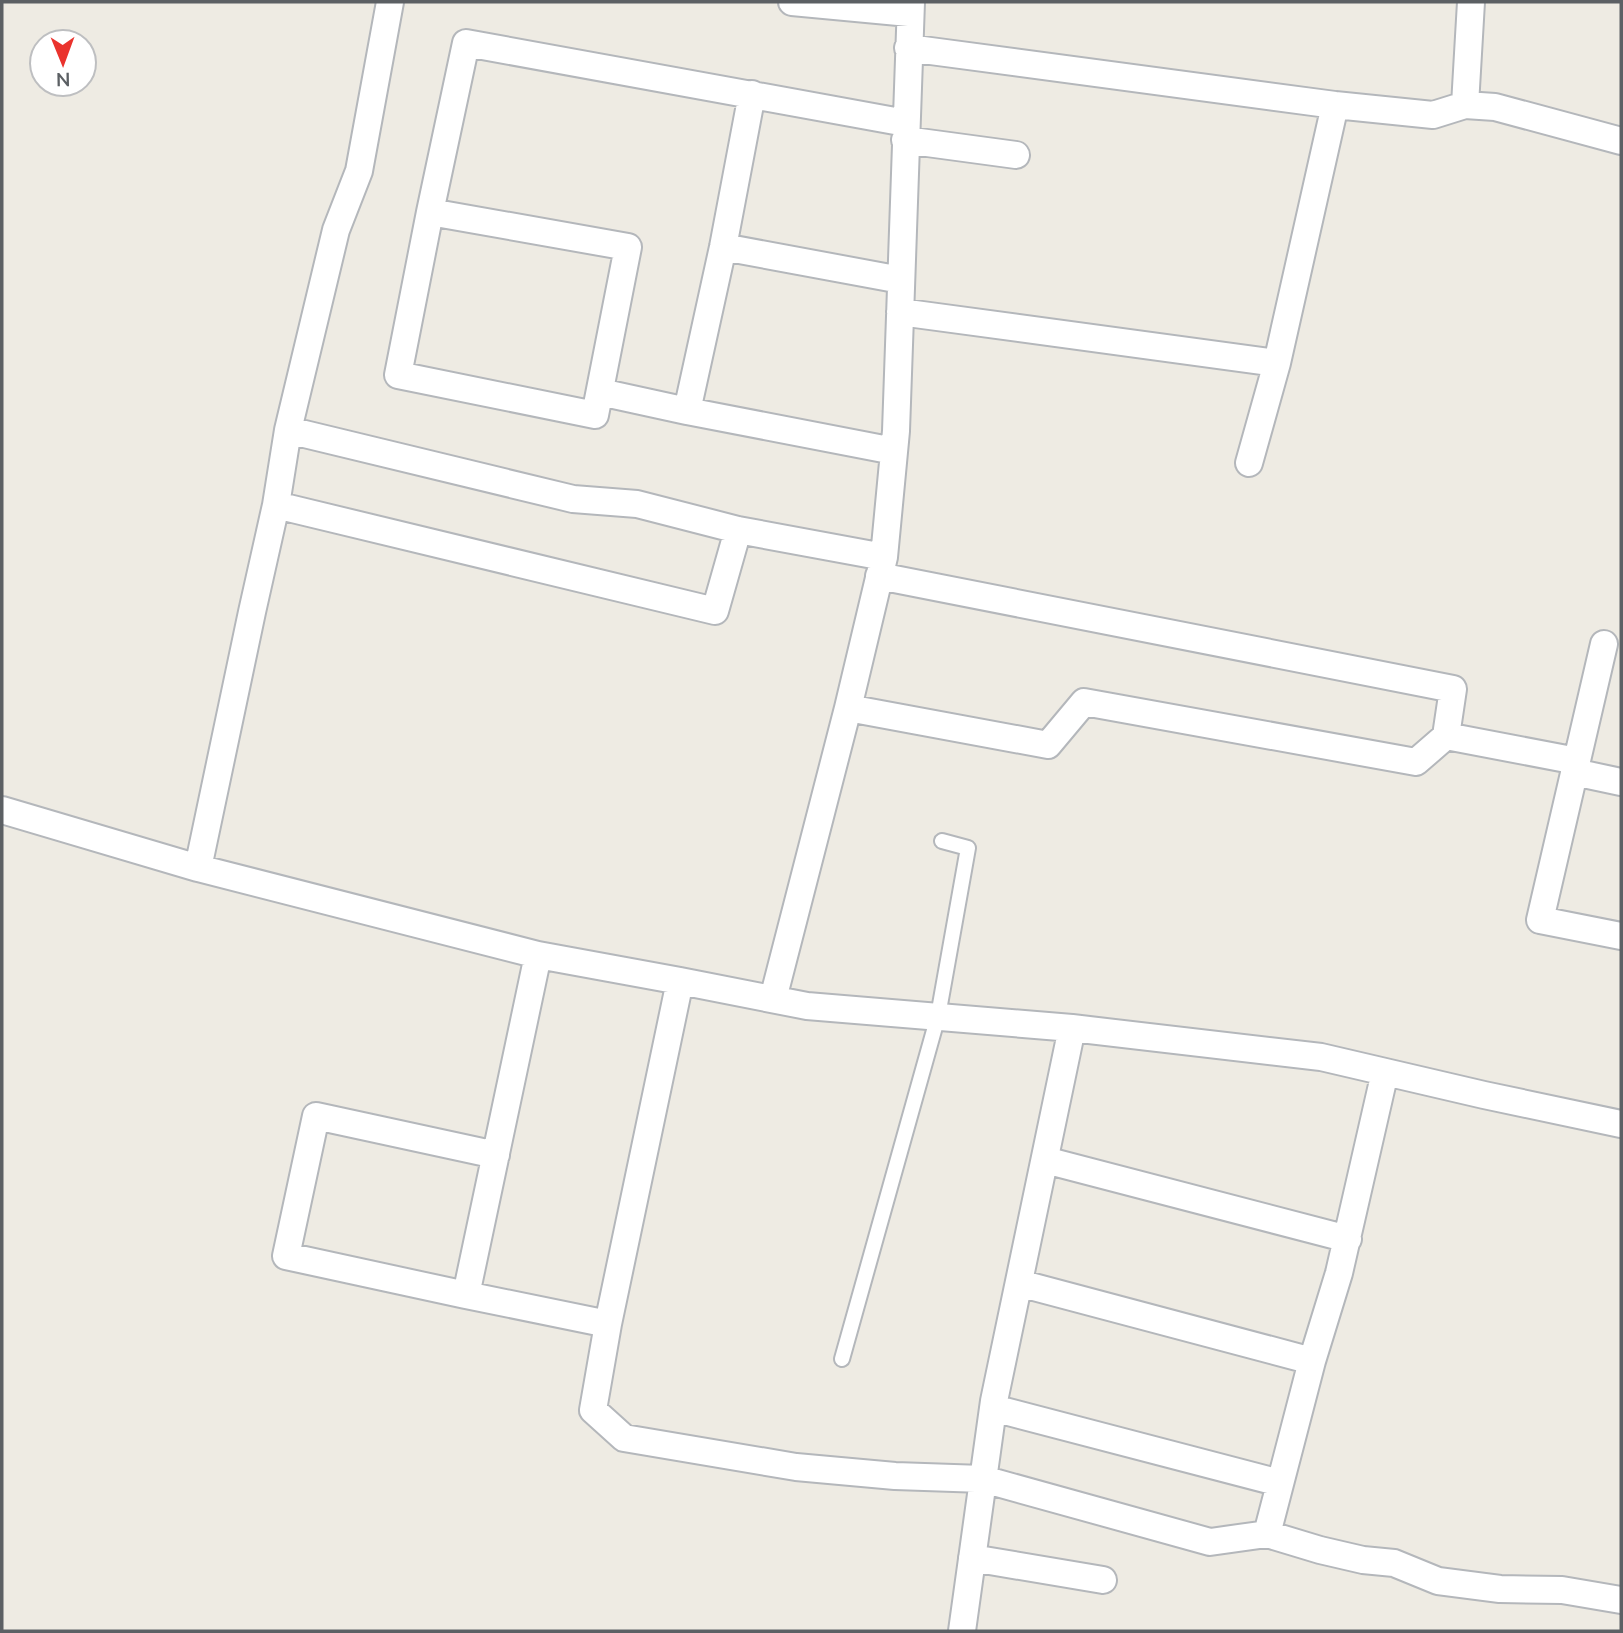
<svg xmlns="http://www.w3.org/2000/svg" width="1623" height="1633" viewBox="0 0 1623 1633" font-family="Mulish,sans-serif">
<rect width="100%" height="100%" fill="#eeebe3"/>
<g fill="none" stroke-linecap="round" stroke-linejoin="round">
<defs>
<path id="lane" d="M842 1359 938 1016 968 848 942 841"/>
<path id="street" d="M792 2 909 13
M908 48 1335 105 1433 115 1465 105 1495 107 1621 141
M1465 105 1471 2
M905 140 1016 155
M430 212 628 247 595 415 398 375 430 212 466 43 906 123
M723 247 901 280
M900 312 1277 363
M600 392 687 411 723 247 752 94
M687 411 894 451
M288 430 336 230 359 171 390 2
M1249 463 1277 363 1335 105
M276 505 715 611 738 530
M879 576 1453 689 1446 736
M1604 644 1540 920 1621 936
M848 708 1048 745 1084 702 1416 762 1446 736 1577 761
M1574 772 1621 782
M2 810 198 868 538 955 680 981 807 1006 1072 1028 1321 1057 1484 1095 1621 1124
M198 868 252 612 276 505 288 430 573 499 637 504 738 530 884 557
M538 955 466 1295 608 1324 680 981
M773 999 848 708 884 557 896 431 911 2
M1045 1160 1348 1239
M1019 1283 1312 1361
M466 1295 286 1256 316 1116 496 1155
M608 1324 593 1410 624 1438 796 1467 895 1476 983 1479 1210 1542 1267 1534 1312 1361 1339 1273 1385 1072
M993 1408 1280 1483
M1267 1534 1320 1550 1363 1560 1394 1563 1438 1581 1500 1589 1562 1590 1621 1600
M972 1558 1103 1580
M962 1631 994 1401 1072 1028"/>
</defs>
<use href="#lane" stroke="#b4b7bb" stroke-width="18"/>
<use href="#street" stroke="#b4b7bb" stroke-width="30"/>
<use href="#lane" stroke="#fff" stroke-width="14"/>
<use href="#street" stroke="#fff" stroke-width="26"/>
</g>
<rect width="1623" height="1633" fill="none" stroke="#5c6064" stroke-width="7"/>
<g transform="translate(63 63) rotate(179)"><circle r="33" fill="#ffffff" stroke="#bebfc1" stroke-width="2"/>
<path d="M0-5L12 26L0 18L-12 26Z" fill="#ea332d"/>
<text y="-10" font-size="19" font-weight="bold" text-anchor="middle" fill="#5c6064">N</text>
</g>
</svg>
